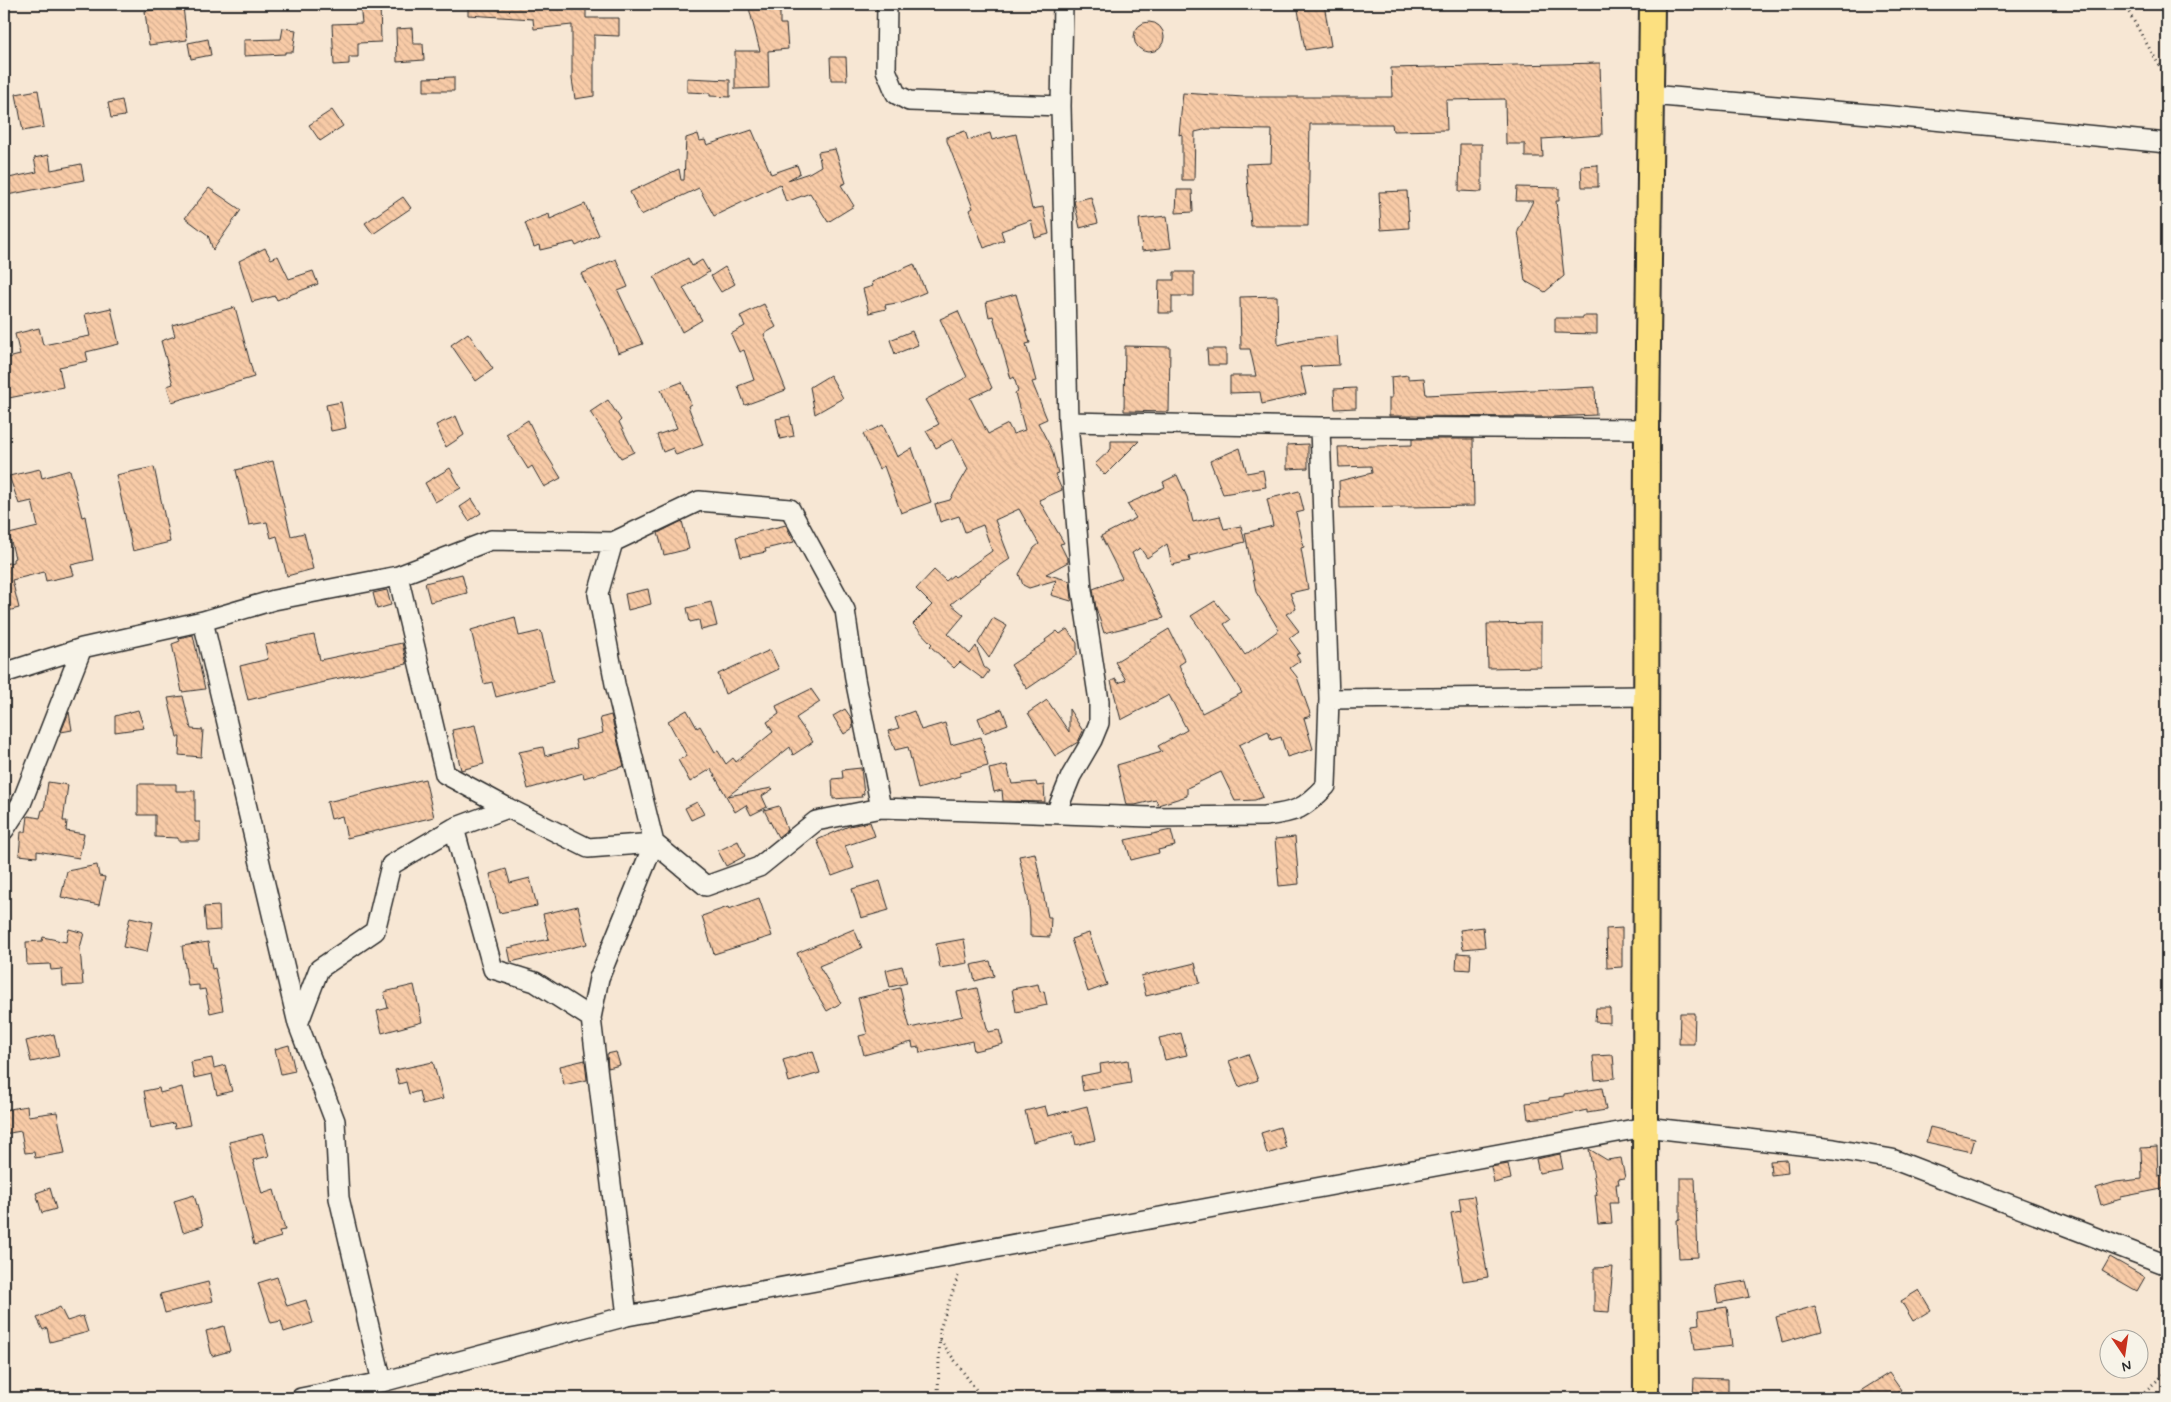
<svg xmlns="http://www.w3.org/2000/svg" width="2171" height="1402" viewBox="0 0 2171 1402" font-family="Mynerve,sans-serif">
<defs>
<pattern id="building-back-hatch" width="6" height="6" patternUnits="userSpaceOnUse" patternTransform="scale(1.25)"><rect width="6" height="6" fill="#f8cba7"/><path d="M-1 5l2 2M0 0l6 6M5-1l2 2" fill="none" stroke="#d5ae90"/></pattern>
</defs>
<rect width="100%" height="100%" fill="#f7e7d4"/>
<filter id="ink" filterUnits="userSpaceOnUse"><feTurbulence type="fractalNoise" baseFrequency=".02" numOctaves="2"/><feDisplacementMap in="SourceGraphic" scale="10" xChannelSelector="R" yChannelSelector="G"/><feConvolveMatrix kernelMatrix="1 2 1 2 8 2 1 2 1" color-interpolation-filters="sRGB"/></filter>
<g filter="url(#ink)">
<path fill="url(#building-back-hatch)" stroke="#2b2b2b" d="M360 4H380L381 42 358 43V57H349V64L334 65 332 24 362 23Z
M468 4H573V6H586V18H619V36L594 35V96L575 99 572 79V25L534 29 533 19 468 15Z
M748 4H780V24H786L788 49 768 51 769 88 735 89V51H760Z
M1297 4H1324L1331 46 1305 50Z
M183 7 187 40 149 45 145 11Z
M1134 37a15 15 0 1 1 30 0a15 15 0 1 1-30 0Z
M283 28 296 30 293 52H285V54L244 56V40L281 39Z
M412 28 413 44H423L424 60 397 62 396 29Z
M208 39 211 55 191 59 188 43Z
M830 57H846L847 80H831Z
M1600 63 1602 135 1542 139 1543 157H1525V144H1506L1505 99 1446 100 1447 130 1393 131 1392 124H1310L1308 226H1251L1246 164 1271 163 1272 130 1208 129 1195 132 1194 180H1182V134L1179 135 1183 93 1243 97H1392L1391 68Z
M454 77V91H424V78Z
M687 78 730 80V97L710 96V93L687 92Z
M38 90 44 127 23 131 16 94Z
M122 100 125 116 111 118 108 103Z
M332 110 343 126 320 141 309 125Z
M752 130 771 174 797 165 800 173 788 180 809 173 821 166 818 152 835 149 846 183 841 185 854 206 828 222 810 193 786 202 780 184 714 216 699 188 641 215 630 192 679 169 681 180H684L686 138 698 134 700 141 705 140 707 145Z
M965 131 968 140 990 133 992 140 1016 134 1032 209 1043 207 1049 234 1035 238 1031 220 1001 231 1004 240 984 248 970 210 973 208 947 141V137Z
M1460 144H1482V192L1459 191Z
M49 155 51 170 81 164 84 180 7 195 4 179 37 172 34 158Z
M1598 165V187H1582L1581 166Z
M1517 187 1559 188V201H1556L1564 276 1545 292 1525 281 1518 231 1533 201H1516Z
M209 188 241 210 213 250 208 235 185 218Z
M1177 190H1192L1193 212 1176 213Z
M1407 191 1409 228 1381 230 1379 192Z
M403 197 411 208 373 234 365 223Z
M1091 197 1098 223 1080 228 1074 201Z
M585 204 599 235 576 246 574 242 540 250 539 245 534 247 525 223 549 214 550 219Z
M1167 216 1171 248 1142 251 1139 219Z
M265 248 271 259 278 256 289 279 313 271 318 284 277 300 275 296 252 302 239 261Z
M688 258 692 266 702 260 709 272 683 288 702 320 682 332 654 277Z
M616 259 628 287 618 291 643 344 618 353 608 326 581 274Z
M914 264 926 292 902 302 885 305 886 309 869 313 863 289 873 286 872 282Z
M725 267 735 284 721 292 711 276Z
M1174 272H1194V296H1172V313H1158L1159 280H1174Z
M1016 294 1030 343 1026 344 1036 381 1032 382 1047 419 1038 423 1052 450 1058 473 1055 474 1062 490 1039 500 1064 543 1060 544 1068 560V562L1046 574 1070 581 1072 599 1071 601 1051 595 1056 580 1029 588 1023 585 1019 574 1034 548 1039 544 1019 509 995 520 1010 559 980 579 981 580 951 604 964 615 948 634 970 654 976 646 984 667 989 671 983 679 960 662 954 668 930 646 932 644 913 624 932 605 916 589 934 570 946 581 953 575 955 577 992 551 983 525 965 532 959 516 940 522 935 504 950 500 968 469 953 439 936 448 926 431 939 424 925 400 967 377 940 319 958 311 992 388 970 398 988 434 1008 424 1013 434 1025 430 1015 393 1018 391 1014 377 1011 379 993 316 989 317 986 302Z
M1277 296 1278 345 1303 339 1337 336 1339 365 1300 367 1306 394 1262 404 1260 392 1230 393V376H1256L1250 349H1241L1240 297Z
M764 304 776 327 764 334 786 390 745 405 738 386 754 380 744 350 739 352 731 334 745 326 740 316Z
M235 307 254 377 172 402 167 386 173 384 161 341 175 336 172 325Z
M111 308 119 344 86 352 88 361 59 367 63 387 4 399V359L20 355 15 334 39 328 43 345 90 336 85 314Z
M1583 316H1597V334L1555 333V318H1583Z
M912 331 918 345 895 354 890 340Z
M468 333 493 369 476 381 451 345Z
M1125 346 1170 347 1169 412 1124 411Z
M1207 349H1226V365H1208Z
M830 375 843 398 815 414 810 387Z
M1408 375V379L1424 378 1426 395 1595 387 1596 415 1553 417 1389 416V398H1392L1391 377Z
M682 382 691 404 688 406 703 445 676 455 673 448 663 452 657 435 677 428 661 390Z
M1356 388V408L1335 409 1334 389Z
M608 400 621 420 619 422 634 452 621 458 590 412Z
M341 402 346 428 331 431 326 405Z
M456 416 464 435 446 447 436 425Z
M790 416 794 436 780 439 776 419Z
M528 420 538 441 561 478 544 487 532 466 528 469 506 434Z
M883 425 897 457 912 448 931 502 901 513 884 466 879 469 863 434Z
M1412 439H1473L1474 506 1340 508 1339 481 1372 473 1371 466 1339 467 1338 447 1412 445Z
M1111 441H1139L1105 475 1095 464 1111 449Z
M1308 444V468L1287 469V445Z
M1240 448 1247 473 1263 470 1266 487 1223 494 1210 461Z
M273 461 291 536 304 533 313 569 287 576 277 536 271 538 267 522 249 525 236 470Z
M154 467 170 542 133 551 116 475Z
M450 468 461 488 435 502 425 483Z
M40 469 42 478 70 470 82 517 85 516 93 560 71 565 74 575 46 581 44 572 12 580 19 608 4 612V564L13 562V559L15 558 9 534 38 527 32 501 19 504 9 476Z
M1177 475 1187 497 1193 522 1220 516 1224 529 1241 526 1245 542 1189 556 1190 561 1172 565 1167 544 1147 558 1140 548 1132 553 1164 618 1104 633 1096 608 1093 589 1122 578 1101 536 1136 518 1127 504 1165 487 1163 482Z
M1299 491 1304 511 1296 513 1304 547 1301 548 1308 589 1290 593 1296 609 1286 614 1299 631 1289 638 1300 653 1296 655 1300 661 1290 668 1297 677 1311 716 1304 718 1313 749 1287 757 1281 737 1271 740 1268 731 1239 745 1263 797 1255 800 1235 801 1221 772 1187 788V796L1158 805 1156 800 1135 805H1126L1117 765 1162 752 1158 746 1187 730 1169 695 1121 720 1111 681 1116 679 1118 683 1126 680 1115 662 1169 629 1185 661 1179 665 1202 713 1242 693 1212 645 1191 616 1215 601 1230 620 1224 624 1245 655 1279 630 1256 592 1245 533 1273 526 1267 499Z
M472 499 481 513 469 521 460 507Z
M682 521 689 549 664 555 658 533Z
M786 525 794 542 765 549 766 552 741 557 736 537Z
M462 574 467 593 430 602 425 583Z
M648 589 651 604 628 610 625 594Z
M387 590 391 605 377 609 373 593Z
M711 602 717 626 701 630 699 620 690 622 687 608Z
M515 617 519 636 541 631 553 682 496 697 492 682 484 684 471 630Z
M993 618 1007 626 989 658 978 643Z
M1541 623V667L1488 668 1487 624Z
M1067 629 1077 643V655L1027 689 1011 665 1046 642 1045 640 1057 631 1060 634Z
M193 635 205 689 182 692 172 644 180 641 179 638Z
M314 635 320 660 402 643 407 664 325 681V682L248 700 240 666 268 659 265 645Z
M770 650 779 669 725 694 718 674Z
M811 689 820 702 796 718 813 742 793 755 790 747 728 796 772 788 773 789 762 796 767 807 751 815 746 805 735 812 711 769 690 782 678 760 687 756 668 721 687 710 697 728 700 726 715 752 718 751 726 764 733 758 736 762 773 732 767 722 779 714 776 706Z
M183 696 191 729 203 730 201 757 179 755 180 737H177L168 698Z
M1047 700 1069 732V709L1083 731 1078 742 1055 756 1028 713Z
M845 709 852 719 853 728 844 734 833 716Z
M1002 709 1008 724 984 733 978 718Z
M138 710 144 728 115 732V716Z
M914 711 921 730 945 723 951 745 981 737 988 766 960 773V776L918 789 908 747 895 750 888 731 899 728 895 718Z
M69 712 72 730 61 732Z
M611 715 624 766 584 778 583 773 528 789 519 752 543 747 545 756 577 748 575 740 603 733 600 718Z
M475 725 484 764 461 770 452 730Z
M1007 765 1012 784 1036 782 1037 786 1044 785 1045 802 1003 801 1002 790 994 792 989 769Z
M861 768 864 794 861 795 862 797 833 799 832 779 843 778 842 770Z
M425 779 434 817 347 838 342 816 331 819 327 802Z
M48 782 68 785 63 821H67L66 831 84 834 79 858 37 851V857L19 855 21 832H26L28 816 40 818 42 810H44Z
M138 784H176V791H195V822H200V841H178V838L155 837V815H138Z
M697 802 704 814 691 820 685 808Z
M779 806 787 830 778 837 764 810Z
M870 822 875 836 845 846 854 868 832 876 817 840 849 826Z
M1171 830 1175 846 1158 850 1159 853 1131 860 1125 840Z
M1295 837 1299 884 1279 886 1275 839Z
M738 841 745 856 726 866 718 851Z
M1035 853 1048 917H1051L1050 937 1030 936V919L1028 897 1019 856Z
M97 865 99 876 105 877 99 905 61 897 67 871Z
M506 869 510 883 530 878 537 906 499 913 490 874Z
M880 881 889 910 861 918 852 889Z
M759 898 772 936 714 954 702 916 728 907 729 909Z
M219 906 220 930 206 931 204 907Z
M578 906 587 944 511 962 508 948 549 939 543 914Z
M130 917 153 922 147 952 123 947Z
M1483 927 1485 947 1463 949 1460 930Z
M1622 928V967L1607 968 1606 929Z
M69 929 84 933 80 948 83 985 63 986 62 969 51 970 50 964 27 965 26 942 42 941 43 937 66 942Z
M854 929 862 948 819 966 841 1003 827 1011 807 977 797 953Z
M1089 933 1107 985 1088 992 1071 939Z
M964 939 968 963 940 968 936 944Z
M208 942 212 969 215 968 223 1010 210 1013 205 989 199 990V985L188 986 182 946Z
M1457 953 1471 954 1470 970 1456 969Z
M990 961 994 976 975 981 971 965Z
M1195 963 1200 983 1146 996 1141 976Z
M902 966 907 983 890 987 886 970Z
M1038 984 1040 992 1044 991 1047 1005 1016 1012 1012 989Z
M414 985 422 1022 382 1033 377 1011 388 1008 384 992Z
M900 988 910 1028 963 1016 957 992 977 988 988 1032 999 1030 1003 1044 974 1051 972 1041 920 1053 919 1047 913 1048 912 1042 864 1055 859 1036 867 1034 858 998Z
M1596 1008H1610V1023L1595 1022Z
M1680 1013H1695L1694 1044H1679Z
M1181 1033 1187 1055 1165 1060 1159 1038Z
M54 1034 59 1056 31 1062 26 1041Z
M289 1045 295 1071 281 1074 275 1049Z
M813 1051 820 1073 789 1082 783 1060Z
M616 1052 620 1065 608 1068 607 1054Z
M1248 1054 1258 1080 1239 1087 1229 1061Z
M1613 1055 1615 1078 1595 1080 1593 1056Z
M212 1058 214 1068 225 1065 232 1091 217 1095 212 1074 194 1078 191 1062Z
M585 1060 587 1080 564 1085 560 1066Z
M1128 1060 1131 1083 1083 1091 1081 1076 1101 1072 1100 1064Z
M433 1062 443 1099 422 1104 419 1091 409 1094 406 1082 399 1084 395 1070Z
M182 1087 190 1125 175 1128 174 1123 151 1128 144 1091 159 1088 160 1093Z
M1602 1088 1606 1110 1587 1113V1110L1560 1116 1528 1119 1526 1103 1549 1100V1098L1564 1096V1094Z
M27 1106 28 1116 57 1112 65 1153 35 1158 34 1152 25 1153 21 1131 4 1134V1110Z
M1045 1106 1048 1116 1087 1106 1095 1140 1076 1145 1073 1132 1033 1142 1025 1111Z
M1280 1127 1286 1148 1267 1154 1261 1133Z
M1930 1127 1975 1138 1971 1152 1926 1142Z
M263 1134 269 1156 253 1160 262 1194 274 1190 285 1230 279 1231 281 1237 254 1245 229 1142Z
M2157 1147 2158 1176 2167 1174V1188L2121 1197V1199L2101 1205 2096 1188 2116 1182 2142 1179 2141 1148Z
M1589 1149 1607 1160 1621 1158 1625 1178 1618 1179 1619 1184H1616L1618 1203H1610L1612 1223 1598 1224 1595 1194 1597 1195Z
M1560 1154 1563 1169 1539 1173 1536 1159Z
M1787 1160 1788 1173 1771 1175 1770 1161Z
M1508 1164 1511 1179 1494 1183 1491 1167Z
M1680 1178H1695L1698 1257 1679 1258 1677 1220 1680 1219Z
M50 1188 56 1209 42 1213 36 1193Z
M194 1195 203 1226 183 1232 174 1201Z
M1474 1196 1488 1277 1463 1281 1451 1213 1461 1211 1459 1198Z
M2110 1257 2145 1277 2137 1291 2102 1271Z
M1613 1267 1609 1312 1594 1311V1268Z
M277 1277 287 1306 306 1300 313 1323 284 1332 281 1321 271 1323 258 1283Z
M1746 1281 1750 1297 1718 1303 1715 1286Z
M208 1282 213 1301 165 1313 160 1294Z
M1919 1290 1931 1310 1913 1321 1901 1301Z
M1815 1306 1822 1331 1782 1342 1776 1317Z
M60 1307 67 1321 83 1316 88 1332 50 1342 47 1328 43 1330 37 1318Z
M1727 1307 1732 1346 1695 1350 1692 1325 1699 1324 1698 1311Z
M224 1326 230 1351 212 1356 206 1331Z
M1889 1373 1901 1390 1888 1398H1849Z
M1694 1378 1728 1379V1398H1693Z"/>
<g fill="none" stroke-linecap="round" stroke-linejoin="round">
<defs>
<path id="minor" d="M887 4 886 70 896 94 909 101 1061 106
M1650 95 1892 116 2167 143
M1068 422 1320 427 1647 429
M613 542 598 594 615 684 654 843 599 978 591 1018 627 1316
M398 576 445 774 508 808 588 848 654 843 706 886 759 867 816 821 881 808 1150 817 1265 816C1297 812 1304 809 1326 786L1329 699 1320 427
M203 621 298 1024
M4 673 82 648 203 621 274 600 398 576 491 540 613 542 699 501 790 509 845 610 855 679 881 808
M1329 699 1647 696
M1056 813 1071 776 1092 740 1099 723V701L1082 590 1068 422 1061 106 1063 4
M454 828 493 969 535 982 591 1018
M4 830 21 804 82 648
M382 1382 339 1198 335 1121 298 1024 319 969 375 931 391 865 454 828 508 808
M301 1398 382 1382 627 1316 1645 1127 1834 1149 1892 1159 2167 1265"/>
<path id="major" d="M1646 1398 1645 1127 1647 429 1652 4"/>
</defs>
<use href="#minor" stroke="#2b2b2b" stroke-width="22"/>
<use href="#major" stroke="#2b2b2b" stroke-width="28"/>
<path stroke="#2b2b2b" stroke-width="3" stroke-dasharray="1 4" stroke-linecap="butt" d="M2124 4 2167 79
M940 1340 982 1398
M941 1398 938 1394 940 1329 959 1273
M2137 1398 2167 1372"/>
<use href="#minor" stroke="#f7f3e8" stroke-width="19"/>
<use href="#major" stroke="#fce080" stroke-width="24"/>
</g>
</g>
<rect width="2171" height="1402" fill="none" stroke="#f7f3e8" stroke-width="20"/>
<rect x="10" y="10" width="2151" height="1382" fill="none" stroke="#2b2b2b" stroke-width="2" filter="url(#ink)"/>
<g transform="translate(2124 1354) rotate(167)"><circle r="24" fill="#f7f3e8" stroke="#a5a39c"/>
<path d="M0-4L9 19L0 12L-9 19Z" fill="#c8321e"/>
<text y="-8" font-size="14" font-weight="bold" text-anchor="middle" fill="#2b2b2b">N</text>
</g>
</svg>
